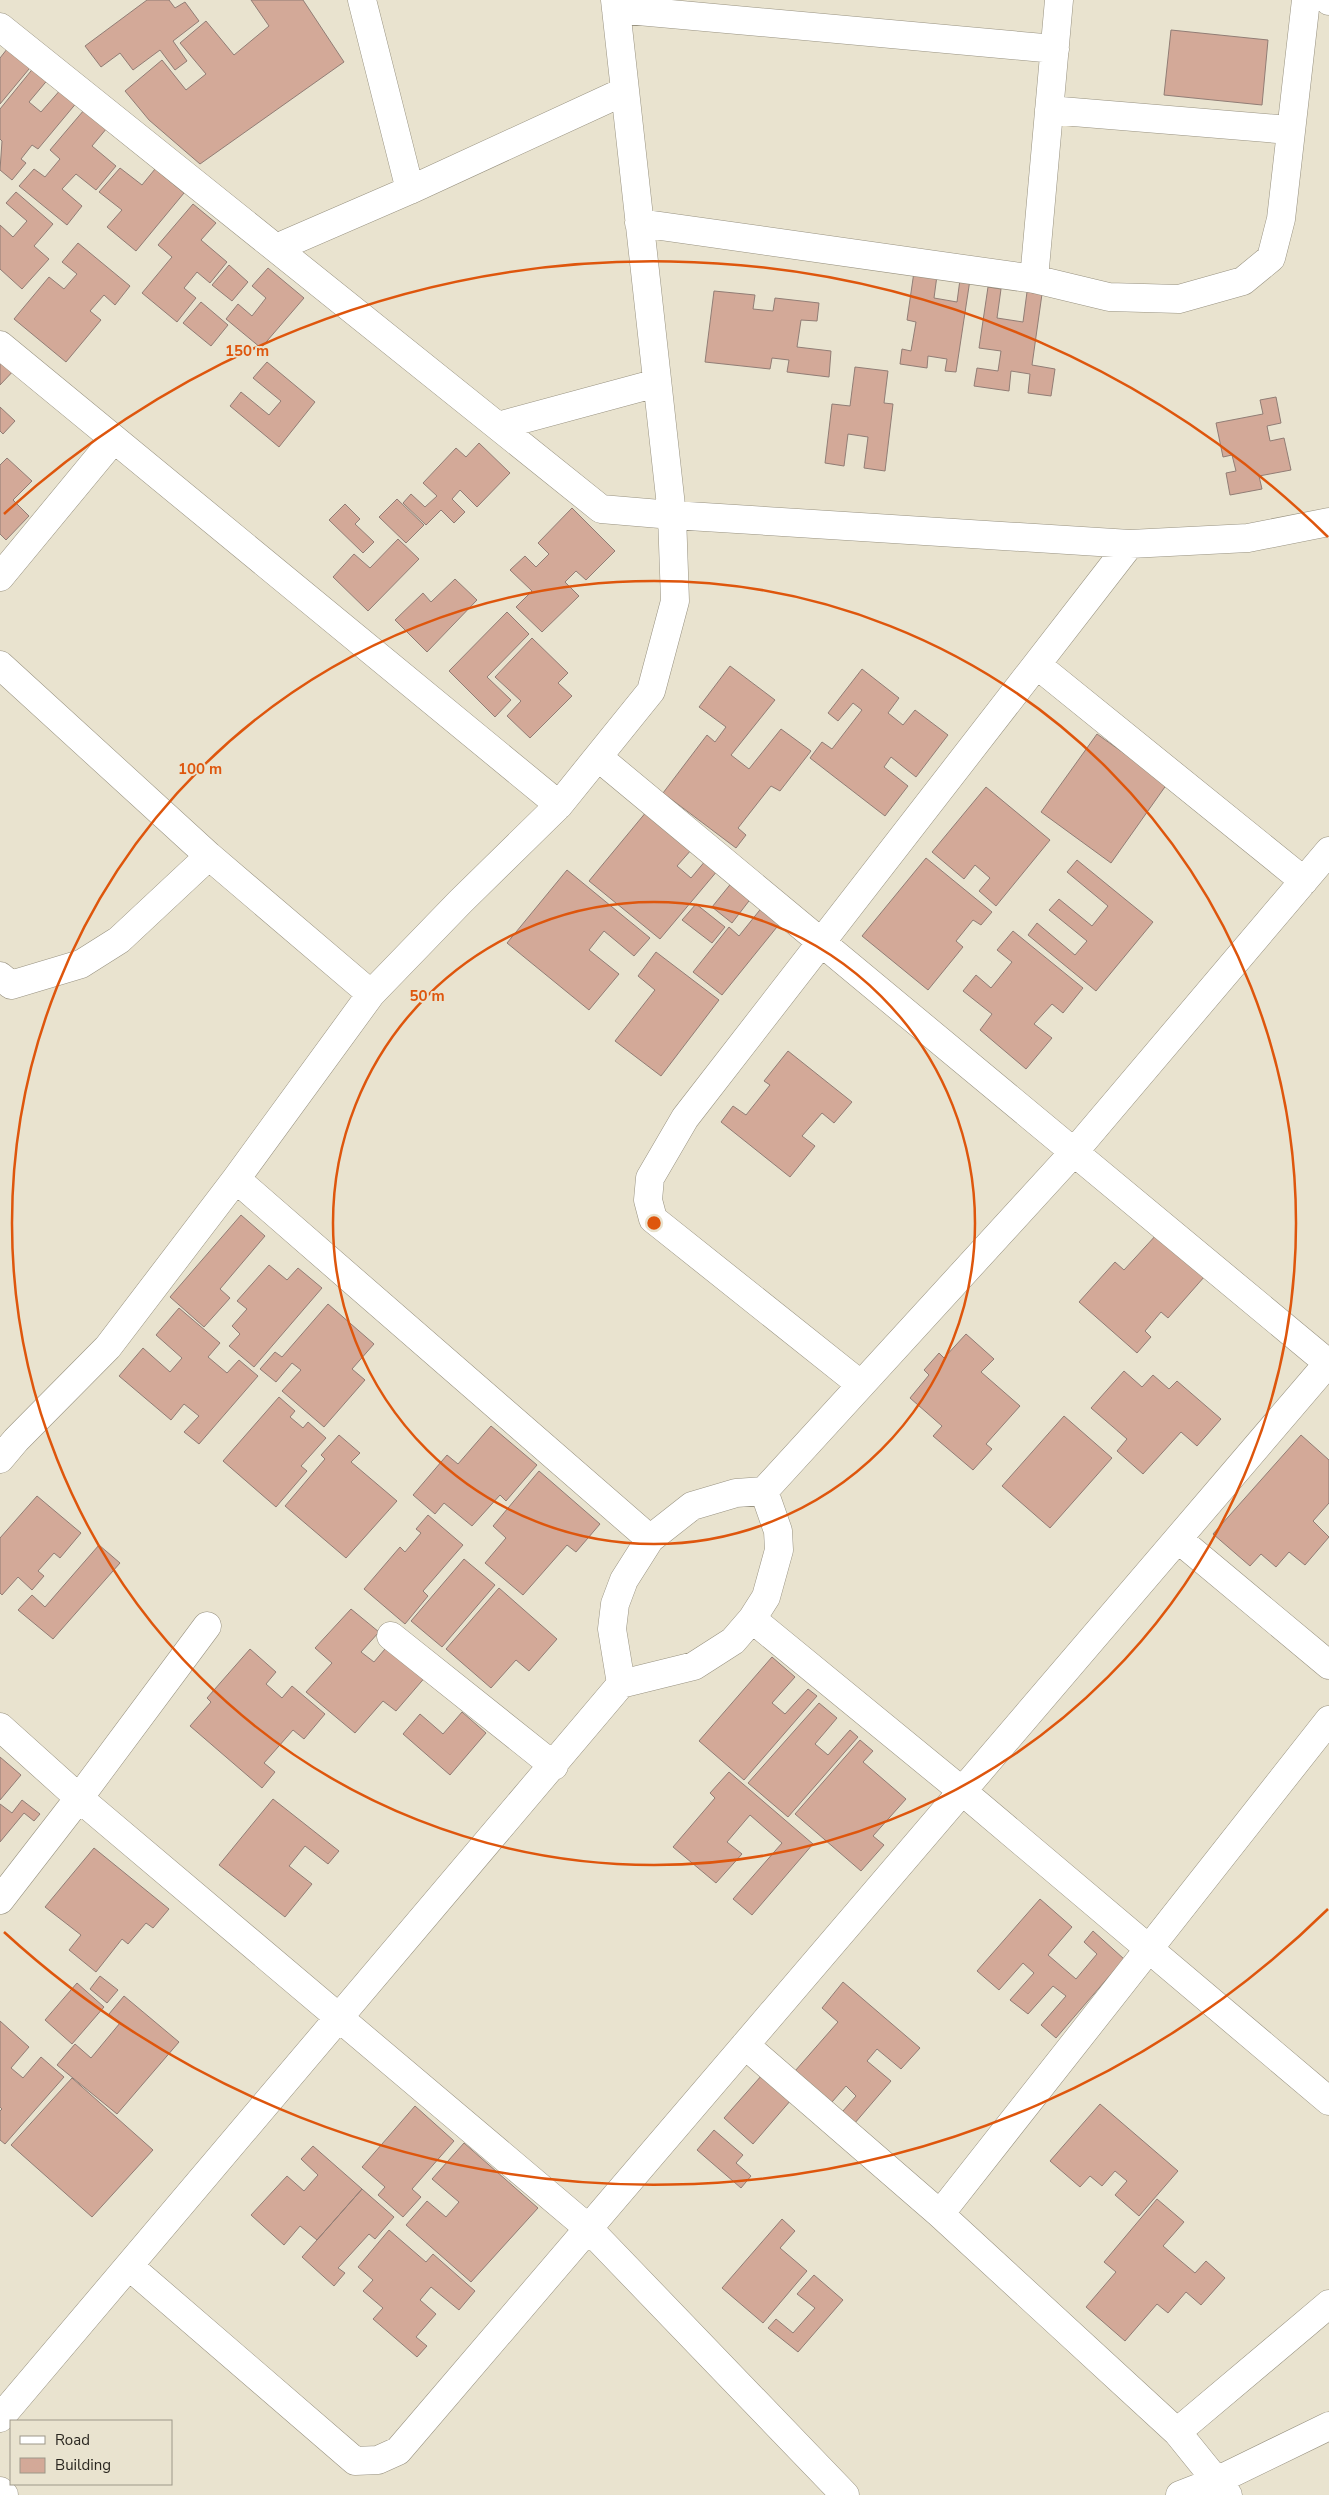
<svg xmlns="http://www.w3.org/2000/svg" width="1329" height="2495" viewBox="0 0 1329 2495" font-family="'Nunito Sans',sans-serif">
<rect width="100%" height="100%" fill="#e9e3cf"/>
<path fill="#d3a998" stroke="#917d75" d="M147 0H169L175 8 185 2 199 21 173 41 187 61 175 70 160 50 133 70 120 53 101 67 85 46Z
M251 0H303L344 62 200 164 149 120 125 91 162 60 186 90 206 74 180 43 206 21 234 55 269 26Z
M1171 30 1268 40 1262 105 1164 95Z
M11 44 34 63 0 104V58Z
M35 66 50 77 29 102 41 112 62 88 78 101 38 149 32 145 21 159 26 163 12 180 0 170 2 141 0 139V109Z
M84 110 107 128 92 146 116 166 96 190 76 174 62 189 82 206 67 225 19 186 34 169 45 177 60 159 50 150Z
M120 168 142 185 155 169 184 193 136 251 107 227 122 210 99 192Z
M16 192 53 224 34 246 49 259 22 289 0 269V225L13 237 27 221 6 203Z
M193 204 216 223 201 240 227 262 210 283 197 272 184 288 196 298 177 322 142 293 172 257 158 245Z
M78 243 130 286 115 305 104 295 90 311 101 320 66 362 14 319 49 277 64 289 77 274 62 262Z
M229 265 248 282 232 301 212 285Z
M915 265 938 268 934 298 957 302 961 272 971 273 956 372 945 371 947 359 928 356 927 368 900 364 902 349 911 351 916 322 907 320Z
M268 268 304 298 261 348 226 319 238 304 252 316 266 298 252 286Z
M988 287 1001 289 997 318 1023 322 1027 292 1042 294 1032 365 1055 369 1051 396 1028 393 1030 374 1011 371 1009 391 974 386 977 368 998 371 1001 351 979 348Z
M714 291 755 295 753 309 773 311 775 298 819 303 817 321 801 320 797 347 831 351 829 377 787 372 789 360 772 358 770 369 705 362Z
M201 302 228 325 211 346 183 323Z
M0 351 18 366 0 385Z
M267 362 315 402 279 447 230 406 241 392 269 415 281 401 253 378Z
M855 367 888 371 884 403 893 404 885 471 864 468 868 437 848 434 844 466 825 463 832 404 850 406Z
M1276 397 1281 423 1267 426 1270 441 1284 438 1291 470 1259 476 1262 489 1230 495 1226 473 1236 471 1232 455 1223 457 1216 423 1263 414 1260 400Z
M0 407 15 421 3 434 0 431Z
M479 443 510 473 477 507 460 490 452 499 465 512 454 523 441 510 426 525 403 503 411 494 425 507 437 496 423 483 456 448 466 457Z
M7 458 32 481 13 500 29 516 6 540 0 534V465Z
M397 499 424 525 406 543 379 517Z
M345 504 360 519 355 524 374 542 363 553 329 520Z
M572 508 615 551 586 580 576 571 565 582 579 596 542 632 516 607 532 591 510 570 525 556 536 567 549 554 538 543Z
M398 539 419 559 368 611 333 577 354 554 370 568Z
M455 579 477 600 427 652 395 620 423 593 431 602Z
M507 612 529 634 487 677 511 700 495 717 449 671Z
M532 638 568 673 558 683 572 696 530 738 507 716 521 701 495 677Z
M730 666 775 700 731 755 749 769 781 729 811 751 780 791 771 786 738 828 746 835 736 848 663 793 707 735 715 742 726 727 699 707Z
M862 669 899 698 888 713 903 725 915 710 948 735 916 777 891 757 884 767 908 786 885 816 810 758 822 742 832 749 862 710 853 703 838 721 828 713Z
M1097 734 1167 784 1111 863 1041 812Z
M986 787 1050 840 996 906 979 891 990 878 975 865 964 879 932 852Z
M647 811 692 849 677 866 691 878 706 860 718 870 660 939 589 881Z
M926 858 992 912 981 925 973 920 956 941 963 947 928 990 862 936Z
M1077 860 1153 922 1096 991 1028 935 1037 923 1075 955 1087 941 1049 910 1059 899 1092 926 1108 906 1067 872Z
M567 870 650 938 634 956 604 931 589 950 619 974 589 1010 507 943Z
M733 881 752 897 732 923 712 907Z
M696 904 725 927 712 943 682 920Z
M763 906 781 922 722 995 693 972 729 927 739 936Z
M1013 931 1083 988 1063 1013 1052 1004 1034 1024 1052 1038 1026 1069 980 1030 992 1014 963 991 976 975 991 988 1012 962 997 950Z
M656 952 719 1000 661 1076 615 1041 655 990 638 976Z
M788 1051 852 1102 834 1123 822 1113 802 1136 815 1146 790 1177 721 1122 733 1106 746 1115 770 1085 764 1081Z
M241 1215 265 1236 220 1289 230 1298 204 1327 170 1297Z
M1157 1234 1205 1276 1168 1318 1161 1312 1145 1331 1151 1337 1137 1353 1079 1302 1115 1262 1124 1270Z
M269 1265 287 1280 298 1268 322 1288 254 1367 229 1346 240 1334 232 1326 247 1309 237 1301Z
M328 1304 374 1344 352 1369 365 1380 324 1427 282 1391 301 1370 292 1363 276 1382 260 1369 275 1352 282 1357Z
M179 1308 220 1343 208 1357 227 1373 239 1360 258 1376 199 1444 184 1432 199 1416 184 1404 171 1420 119 1376 143 1348 170 1372 182 1358 156 1335Z
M966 1334 994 1359 981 1372 1020 1406 986 1444 992 1449 973 1470 933 1436 942 1426 910 1398 929 1375 924 1370 939 1353 944 1358Z
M1124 1371 1142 1387 1153 1375 1169 1389 1177 1381 1221 1419 1197 1446 1181 1432 1143 1474 1117 1451 1127 1439 1091 1408Z
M279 1397 295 1411 290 1417 303 1428 308 1422 326 1438 301 1466 307 1471 276 1507 223 1461Z
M1064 1416 1112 1458 1050 1528 1002 1486Z
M491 1426 537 1465 506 1501 500 1495 472 1526 444 1503 435 1514 413 1495 447 1455 458 1464Z
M339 1435 360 1453 351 1462 397 1501 346 1558 285 1506 325 1459 321 1455Z
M1301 1435 1329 1460V1503L1313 1521 1329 1537 1305 1565 1289 1552 1276 1567 1261 1554 1250 1566 1213 1534Z
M539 1471 600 1524 576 1552 567 1545 523 1595 485 1563 506 1538 493 1526Z
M37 1496 81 1533 60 1558 54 1553 38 1571 44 1576 32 1590 18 1577 2 1595 0 1593V1538Z
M428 1515 463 1545 423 1591 428 1596 405 1624 364 1589 400 1547 405 1552 421 1533 416 1529Z
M99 1545 120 1563 53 1639 18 1610 32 1595 45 1607Z
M464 1559 495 1585 442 1647 411 1621Z
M499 1588 557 1639 529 1671 516 1660 491 1688 446 1649Z
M351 1609 379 1632 361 1652 374 1662 390 1643 427 1675 396 1711 383 1701 355 1733 306 1692 332 1663 315 1648Z
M250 1649 276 1672 266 1684 282 1698 292 1686 325 1714 304 1739 293 1730 264 1763 275 1772 262 1788 190 1726 211 1702 207 1698Z
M772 1657 795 1677 772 1703 785 1714 808 1689 817 1696 744 1780 699 1741Z
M819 1703 837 1718 815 1744 828 1755 850 1730 858 1737 788 1817 748 1783Z
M462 1712 486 1733 450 1775 403 1734 420 1714 443 1734Z
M860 1740 873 1751 863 1762 906 1799 873 1836 884 1845 861 1871 795 1814Z
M0 1757 21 1775 0 1800Z
M729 1772 813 1844 752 1915 733 1899 782 1843 750 1815 727 1842 742 1854 716 1883 673 1847 715 1798 710 1793Z
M273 1799 339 1851 328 1864 305 1846 289 1866 312 1884 285 1917 219 1865Z
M22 1800 40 1814 34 1821 24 1813 0 1842V1804L12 1813Z
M94 1848 169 1909 153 1928 146 1923 128 1944 122 1939 96 1972 69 1950 81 1935 45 1907Z
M1040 1899 1072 1927 1048 1955 1076 1979 1097 1954 1084 1942 1093 1931 1124 1959 1056 2038 1041 2025 1066 1996 1053 1986 1028 2014 1010 2000 1034 1973 1023 1963 999 1990 977 1971Z
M100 1976 118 1990 107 2003 90 1989Z
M843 1982 920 2048 901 2069 877 2049 867 2061 891 2081 848 2131 836 2119 856 2096 846 2086 825 2110 788 2079 838 2022 822 2008Z
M77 1983 104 2007 72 2044 45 2020Z
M124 1996 179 2042 117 2114 57 2065 75 2044 91 2058 120 2023 109 2014Z
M0 2021 29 2047 11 2068 23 2078 41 2057 64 2077 5 2144 0 2140V2111L2 2109 0 2107Z
M762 2075 791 2100 753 2144 724 2118Z
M72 2078 153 2150 92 2217 11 2145Z
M1100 2104 1178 2171 1139 2216 1115 2195 1127 2181 1115 2171 1102 2186 1090 2176 1080 2187 1050 2161Z
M415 2106 454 2141 412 2189 421 2197 403 2217 378 2195 385 2187 362 2167Z
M714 2130 743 2155 736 2163 751 2176 741 2188 697 2150Z
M464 2143 538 2208 471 2282 406 2225 427 2201 446 2217 459 2202 432 2179Z
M313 2146 362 2189 317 2240 300 2226 284 2245 251 2215 287 2176 304 2191 318 2175 301 2159Z
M362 2189 394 2217 375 2239 369 2234 338 2268 345 2273 334 2286 302 2257Z
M1157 2199 1184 2222 1163 2246 1195 2273 1206 2261 1225 2278 1201 2305 1186 2292 1168 2313 1157 2304 1125 2341 1086 2307 1116 2272 1104 2262Z
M782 2219 795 2231 780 2248 807 2271 763 2323 722 2288Z
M389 2230 426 2262 433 2254 475 2291 459 2310 431 2287 420 2300 436 2314 416 2337 427 2346 417 2357 373 2319 383 2308 363 2291 373 2280 358 2267Z
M814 2275 843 2300 798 2352 768 2328 776 2319 793 2333 815 2308 797 2294Z"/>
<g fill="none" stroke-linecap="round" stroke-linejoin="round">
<defs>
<path id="street" d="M362 0 410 190
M1329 0V1
M616 9 1055 49
M0 27 601 509 672 515 1130 544 1248 538 1329 522
M1049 110 1290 130
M639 223 1034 279 1109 297 1179 299 1243 281 1271 258 1281 219 1306 0
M276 248 410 190 625 91
M1034 279 1059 0
M0 345 559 805
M498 426 657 383
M0 577 114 439
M0 665 209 856 371 994
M1037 665 1304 881
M598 757 1328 1363
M0 976 11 985 81 964 119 940 209 856
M236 1179 650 1539
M860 1384 653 1219 648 1200 650 1178 685 1118 1130 544
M0 1459 16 1440 108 1347 236 1179 371 994 460 902 559 805 651 691 675 601 672 515 615 0
M764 1491 1074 1152 1329 851
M1178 1539 1329 1665
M752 1619 962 1791 1329 2101
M391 1636 554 1766
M0 1727 79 1798 588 2228 845 2495
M0 1900 79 1798 207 1626
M745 2045 940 2214 1177 2432 1228 2495
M940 2214 1329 1720
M129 2266 355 2461 378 2460 398 2451 1329 1362
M0 2418 621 1684 694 1666 733 1641 752 1619 766 1597 779 1550 778 1531 764 1491 736 1493 692 1506 650 1539 624 1580 615 1604 612 1629 621 1684
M1177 2432 1329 2304
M0 2491 4 2495
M1180 2495 1216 2481 1329 2426"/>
</defs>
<use href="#street" stroke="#989280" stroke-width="29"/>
<use href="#street" stroke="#fff" stroke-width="28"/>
</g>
<g fill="none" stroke="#de560d" stroke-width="2.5">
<circle cx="654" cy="1223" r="321"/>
<circle cx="654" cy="1223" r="642"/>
<path d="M1328 1909A962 962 0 0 1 4 1932M4 514A962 962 0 0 1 1328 537"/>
</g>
<circle cx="654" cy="1223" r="8" fill="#de560d" stroke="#e9e3cf" stroke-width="2.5"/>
<g font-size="15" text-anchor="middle" font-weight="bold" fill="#de560d" stroke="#e9e3cf" stroke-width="4" stroke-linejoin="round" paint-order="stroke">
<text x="247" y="356">150 m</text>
<text x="200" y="774">100 m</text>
<text x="427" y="1001">50 m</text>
</g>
<rect x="10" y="2420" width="162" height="65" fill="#e9e3cf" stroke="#9d9889"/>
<rect x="20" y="2436" width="25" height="8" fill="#ffffff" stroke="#9d9889"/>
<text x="55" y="2445" font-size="15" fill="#2a2720">Road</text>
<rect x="20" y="2458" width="25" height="15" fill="#d3a998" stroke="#9d9889"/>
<text x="55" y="2470" font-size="15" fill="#2a2720">Building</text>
</svg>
